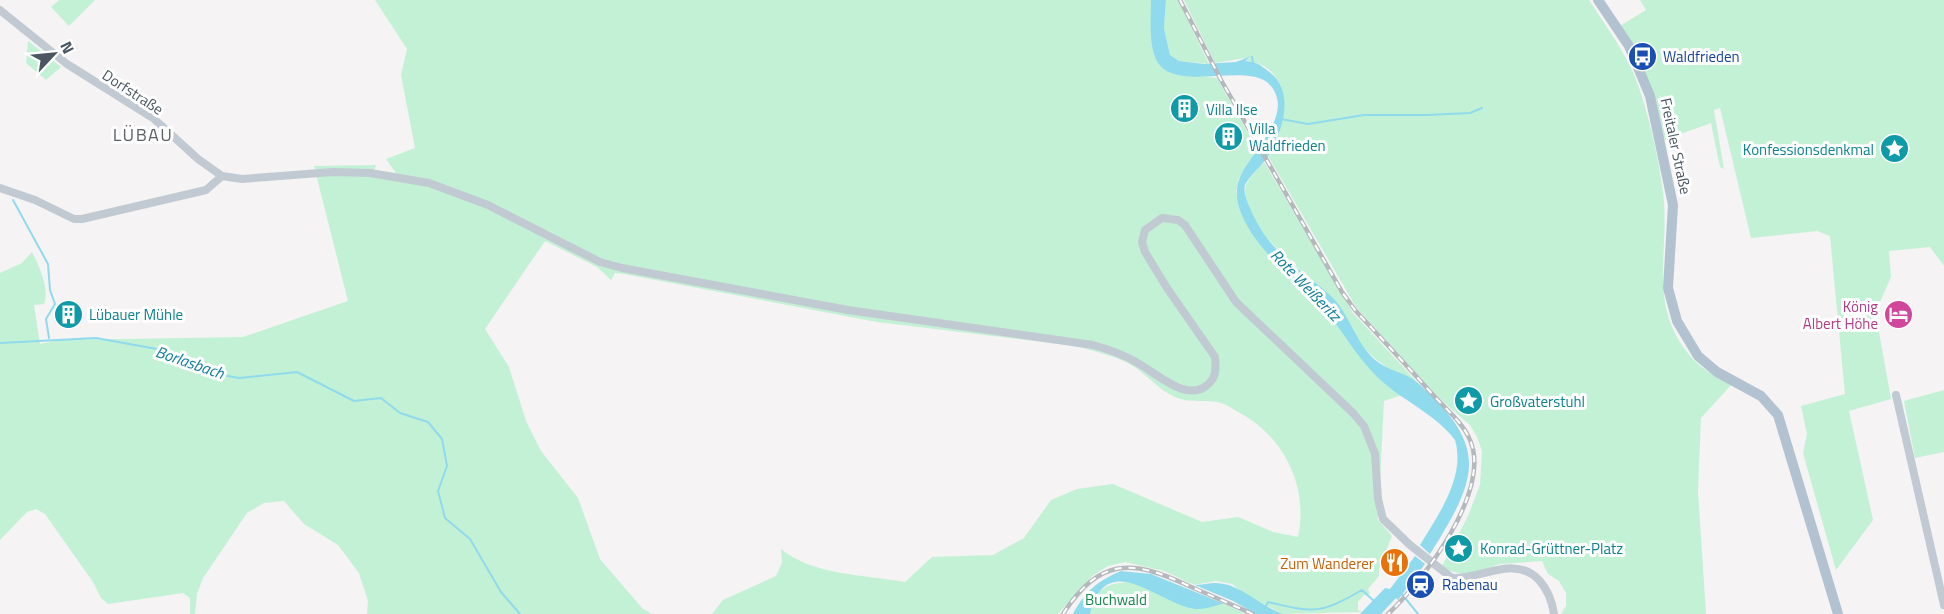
<svg xmlns="http://www.w3.org/2000/svg" width="1944" height="614" viewBox="0 0 1944 614" font-family="'Titillium Web',sans-serif">
<rect width="100%" height="100%" fill="#f5f3f3"/>
<path fill="#c3f1d5" d="M59 0H95L69 26 51 7Z
M375 0H1151L1154 56 1176 74 1217 78 1258 151 1239 178 1236 192 1281 269 1327 313 1385 384 1402 395 1384 401 1378 520 1392 536 1379 569V576L1368 589 1370 594 1364 595 1358 602V610L1362 612 1283 614 1248 596 1232 584 1216 581 1194 585 1164 571 1125 562 1108 566 1092 576 1058 614H712L723 600 776 576 782 563 781 549C812 575 865 575 905 582L932 557 993 555 1024 538 1051 500 1077 489 1113 484 1202 522 1238 517 1273 532 1298 537C1309 486 1283 435 1238 412 1232 408 1224 403 1217 402 1202 399 1188 404 1173 396 1158 389 1147 375 1133 366 1117 356 1095 352 1077 346L877 322 624 274 615 273 611 280 597 267 545 241 485 329 509 367 526 421 541 451 578 498 600 559 642 608 652 614H367L368 601 359 573 338 545 304 524 284 501 264 503 247 513 203 578 197 594 195 614H190V598L183 593 108 604 101 598 93 582 45 514 36 509 27 512 0 540V273L22 263 32 252C39 265 50 290 44 304L34 305 40 344 59 340 243 337 348 301 314 166 376 165 374 170 396 173 386 159 415 148 401 75 407 49Z
M1166 0H1178L1209 64 1179 61 1170 55 1164 28Z
M1184 0H1589C1604 23 1620 45 1632 70 1646 102 1657 150 1662 185 1673 250 1642 308 1697 363 1706 372 1721 378 1731 385L1701 418 1698 491 1706 614H1561L1566 606V593L1559 581 1548 574 1542 561 1500 564 1466 575 1447 570 1442 566 1468 516 1480 485 1482 451 1477 437 1470 425 1440 399 1356 307 1268 156C1288 124 1294 64 1245 61L1251 57 1215 63Z
M1640 0H1944V266L1930 247 1889 251 1891 277 1880 302 1874 304 1891 399 1849 411 1873 520 1836 570 1803 453 1807 434 1801 406 1845 394 1830 236 1817 231 1751 238 1720 108 1714 110 1724 169 1720 167 1711 123 1664 140C1653 97 1645 64 1620 26L1646 10Z
M28 41 46 55 44 59 49 62 52 60 61 67 46 80 26 63Z
M1264 162 1353 313 1416 381C1391 371 1369 359 1355 335 1347 324 1343 310 1334 300 1303 266 1252 242 1245 192 1244 181 1258 170 1264 162Z
M1944 390V452L1915 458 1904 401Z
M1134 582 1197 609 1222 603 1246 614H1090C1097 586 1106 583 1134 582Z"/>
<path fill="#90daee" d="M1151 0H1166L1164 28 1170 55 1179 61 1204 64 1236 62 1251 56 1245 61C1257 62 1259 64 1268 71 1295 90 1284 127 1270 153 1265 163 1249 176 1245 185 1241 196 1260 229 1267 238 1285 262 1313 278 1334 299 1350 317 1356 342 1374 359 1387 371 1406 372 1418 383 1491 448 1477 479 1430 554L1420 545C1438 515 1466 477 1455 440 1437 416 1408 403 1385 384 1361 364 1347 337 1328 314 1300 279 1260 258 1242 215 1237 205 1235 191 1239 180 1247 155 1298 114 1269 84 1246 60 1166 98 1154 54 1149 38 1151 17 1151 0Z
M1415 556 1425 564 1398 600 1396 598 1381 614H1360L1385 588 1390 589Z
M1121 571 1151 574 1188 589C1194 584 1199 585 1206 584 1236 578 1255 604 1283 614H1256L1233 601C1222 603 1207 610 1196 609 1159 605 1107 546 1090 614H1073C1084 592 1099 580 1121 571Z"/>
<path fill="#f5f3f3" d="M1190 583 1233 601 1231 604 1227 605 1188 589Z"/>
<g fill="none" stroke-linecap="round" stroke-linejoin="round">
<path stroke="#90daee" stroke-width="2" d="M1252 57 1253 64
M1281 119 1308 124 1364 115H1427L1470 113 1482 108
M13 200 48 264 50 290 55 304 46 319 49 338
M0 343 96 338 168 351 187 364 223 375 239 378 297 372 354 401 381 398 400 413 428 422 442 439 447 466 438 491 445 518 470 539 501 592 520 614
M1401 593 1418 614
M1265 608 1268 602C1315 613 1320 614 1362 590L1375 602"/>
<path stroke="#c1cad2" stroke-width="8" d="M0 10 67 64 153 118 198 159 222 176 242 179 333 172 370 173 429 183 488 205 600 262 622 268 848 310 1093 345C1108 349 1122 354 1136 362 1155 372 1185 402 1206 386 1217 378 1216 368 1215 357L1167 288 1145 252 1142 242 1145 230 1162 218 1178 220 1185 225 1236 302 1353 413 1364 426 1375 454 1378 499 1383 519 1410 545 1452 578C1481 580 1514 554 1539 580 1548 590 1552 600 1554 614
M0 188 35 200 74 219H82L206 190 222 176
M1896 395 1944 605"/>
<path stroke="#b3c2d1" stroke-width="10" d="M1598 0 1629 46 1650 96 1673 205 1668 288 1677 321 1698 356 1717 372 1761 396 1778 415 1838 614"/>
<defs>
<path id="rail" d="M1180 0 1221 80 1342 292 1355 310C1382 339 1409 368 1435 397 1447 410 1463 423 1470 440 1492 491 1423 581 1388 614
M1063 614C1100 557 1132 559 1189 586 1210 595 1232 605 1253 614"/>
</defs>
<use href="#rail" stroke="#b5b8bd" stroke-width="4.5"/>
<use href="#rail" stroke="#fff" stroke-width="2" stroke-dasharray="7" stroke-linecap="butt"/>
</g>
<defs>
<symbol id="bus-disc" viewBox="-11 -11 22 22"><circle r="9.5" fill="#1a4fb4" stroke="#fff"/><path d="M-5-6H5V4H4V6H2V4H-2V6H-4V4H-5ZM-3.5-4V0h7V-4ZM-3.5 1.2v1.5H-2V1.2ZM2 1.2v1.5H3.5V1.2Z" fill="#fff"/></symbol>
<symbol id="building-disc" viewBox="-11 -11 22 22"><circle r="9.5" fill="#0f9aa8" stroke="#fff"/><path d="M-4-6H4V6H1V3H-1V6H-4ZM-2.5-4.3h1.7v1.8h-1.7ZM.8-4.3h1.7v1.8H.8ZM-2.5-1h1.7V.8h-1.7ZM.8-1h1.7V.8H.8Z" fill="#fff"/></symbol>
<symbol id="sight-disc" viewBox="-11 -11 22 22"><circle r="9.5" fill="#0f9aa8" stroke="#fff"/><path d="M0-6L1.8-2.2L6-1.7L2.9 1.2L3.7 5.4L0 3.3L-3.7 5.4L-2.9 1.2L-6-1.7L-1.8-2.2Z" fill="#fff"/></symbol>
<symbol id="hotel-disc" viewBox="-11 -11 22 22"><circle r="9.5" fill="#d1479c" stroke="#fff"/><path d="M-6-4.5h1.5V1H6V5H4.5V3h-9V5H-6ZM-4 0a1.8 1.8 0 1 1 3.6 0ZM.5 0V-2.5h3Q6-2.5 6 0Z" fill="#fff"/></symbol>
<symbol id="restaurant-disc" viewBox="-11 -11 22 22"><circle r="9.5" fill="#e8710a" stroke="#fff"/><path d="M-5-6h1v4h1v-4h1v4h1v-4h1v5L-1.5 .5V6h-2V.5L-5-1ZM5-6V6H3V1.5H1.5Q1.5-4 5-6Z" fill="#fff"/></symbol>
<symbol id="station-disc" viewBox="-11 -11 22 22"><circle r="9.5" fill="#1a4fb4" stroke="#fff"/><path d="M-3-6H3Q5-6 5-4V2Q5 4 3 4L4.5 6H3L1.5 4h-3L-3 6H-4.5L-3 4Q-5 4-5 2V-4Q-5-6-3-6ZM-3.5-4v3h7v-3ZM-3.5 1v1.5H-2V1ZM2 1v1.5H3.5V1Z" fill="#fff"/></symbol>
</defs>
<g fill-rule="evenodd">
<use href="#bus-disc" x="1626" y="40" width="33" height="33"/>
<use href="#building-disc" x="1168" y="92" width="33" height="33"/>
<use href="#building-disc" x="1212" y="120" width="33" height="33"/>
<use href="#sight-disc" x="1878" y="132" width="33" height="33"/>
<use href="#building-disc" x="52" y="298" width="33" height="33"/>
<use href="#hotel-disc" x="1882" y="298" width="33" height="33"/>
<use href="#sight-disc" x="1452" y="384" width="33" height="33"/>
<use href="#sight-disc" x="1442" y="532" width="33" height="33"/>
<use href="#restaurant-disc" x="1378" y="546" width="33" height="33"/>
<use href="#station-disc" x="1404" y="568" width="33" height="33"/>
</g>
<g text-anchor="middle" dominant-baseline="central" stroke-width="6" stroke-linejoin="round" paint-order="stroke">
<g font-size="15" fill="#164399" stroke="#fff" text-anchor="start">
<text x="1663" y="56">Waldfrieden</text>
<text x="1442" y="584">Rabenau</text>
</g>
<g font-size="15" fill="#4a5661" stroke="#fff">
<text transform="translate(133 92) rotate(33)">Dorfstraße</text>
<text transform="translate(1676 146) rotate(78)">Freitaler Straße</text>
</g>
<g font-size="15" fill="#0d838f" stroke="#fff" text-anchor="start">
<text x="1206" y="109">Villa Ilse</text>
<text x="1249" y="128">Villa<tspan x="1249" dy="17">Waldfrieden</tspan></text>
<text x="1874" y="149" text-anchor="end">Konfessionsdenkmal</text>
<text x="89" y="314">Lübauer Mühle</text>
<text x="1490" y="401">Großvaterstuhl</text>
<text x="1480" y="548">Konrad-Grüttner-Platz</text>
</g>
<g font-size="15" fill="#b23c85" stroke="#fff" text-anchor="end">
<text x="1878" y="306">König<tspan x="1878" dy="17">Albert Höhe</tspan></text>
</g>
<g font-size="15" fill="#c56008" stroke="#fff" text-anchor="end">
<text x="1374" y="563">Zum Wanderer</text>
</g>
<g font-size="15" fill="#17864f" stroke="#fff">
<text x="1116" y="599">Buchwald</text>
</g>
<g font-size="16" font-style="italic" fill="#0c7c9b" stroke="#fff">
<text transform="translate(1306 285) rotate(46)">Rote Weißeritz</text>
<text transform="translate(190 362) rotate(19)">Borlasbach</text>
</g>
<g font-size="18" letter-spacing="1.5" fill="#5f6368" stroke="#fff">
<text x="143" y="134">LÜBAU</text>
</g>
</g>
<g transform="translate(54 54) rotate(64)" stroke="#ffffff" stroke-width="4.5" paint-order="stroke">
<path d="M0-4.5L10 22L0 15L-10 22Z" fill="#4a5661"/>
<text y="-9" font-size="16" font-weight="bold" text-anchor="middle" fill="#4a5661">N</text>
</g>
</svg>
